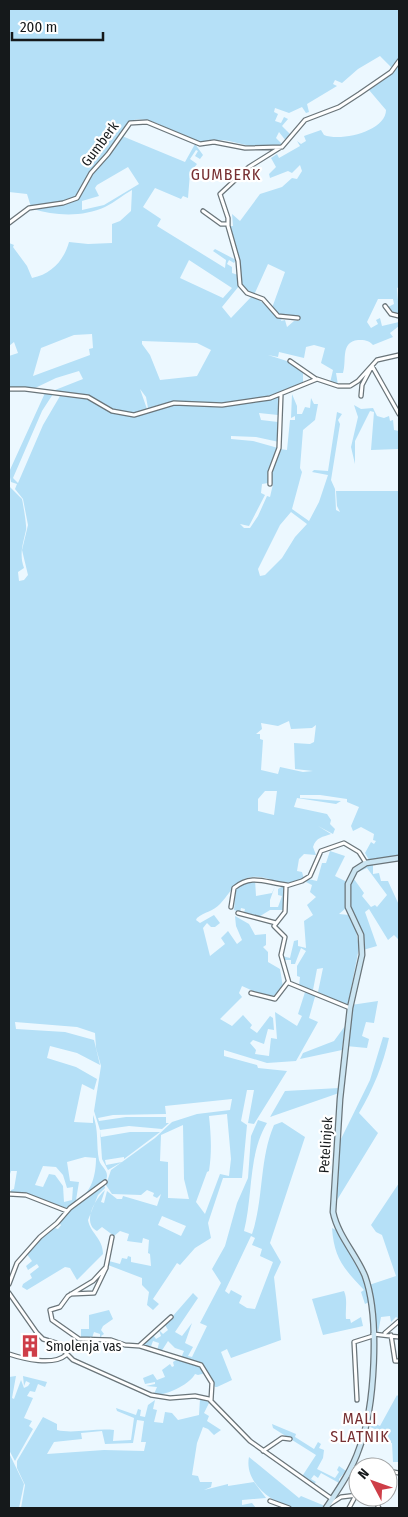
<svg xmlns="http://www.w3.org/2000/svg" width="408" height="1517" viewBox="0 0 408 1517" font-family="'Fira Sans Condensed',sans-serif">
<rect width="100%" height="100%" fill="#ecf8ff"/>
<path fill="#b5e0f7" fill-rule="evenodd" d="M9 9H399V59L392 68 380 56 358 69 342 83 335 80 333 84 337 86 307 104 309 112 306 113 302 107 289 113 275 108 274 112 278 114 275 121 281 123 284 117 288 119 282 126 291 135 286 141 279 132 276 138 282 144C262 153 240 142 222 140 214 140 206 143 199 142 177 138 157 116 134 120L126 126 110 151 97 165 78 195 65 201 31 207 27 194 9 192Z
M399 64V287L397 288 399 315 394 313 388 307 394 304 393 299H378L367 322 371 328 378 324 376 320 380 318 382 326 399 322V326L390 333 393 337 373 345C368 340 365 340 358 340 340 342 347 360 343 373H336L338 385 330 383 333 370 321 363 325 348 314 345 306 347 304 358 279 352 278 357 268 355 290 362 303 372V382C286 396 265 396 244 400 238 401 232 404 225 404 197 406 176 399 148 408L146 397 140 389 147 409 132 414 112 410 89 396 50 392 83 379 79 371 56 378 33 389 9 388V356L18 353 14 342 9 346V243L14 245 13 247 27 266 32 278C52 274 64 260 69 242L88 244 112 243V224L120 221 131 211 132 190C123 195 115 202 105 207 84 217 55 216 33 209L70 203 77 200 95 171 113 150 122 136 185 162 195 144 203 155 200 159 195 156 198 151 196 150 190 159 197 164 190 173 188 198 183 196 181 199 155 188 143 207 161 219 157 226 225 268 226 260 213 251 215 249 236 260 234 263 229 260 227 264 232 267V273L238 275 239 286 222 307 231 318 252 296C266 302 272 315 282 318L281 321 285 320 287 327 294 321H299V318L279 316 272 308 285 272 268 264 254 295 241 285 240 265 229 226H233L232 214 240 221 260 194 282 187 292 178 297 179 302 171 300 165 292 173 288 171 270 178 269 174 276 167 271 158 277 154 279 158 300 146 297 141 301 144 306 141 304 136 321 130 324 135C341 142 386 131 386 110L369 90 391 74ZM128 167 139 184 104 205 82 210V201L99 196 95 188 97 185ZM189 260 232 288 223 298 180 278ZM92 334 93 348 89 349 90 355 33 376 41 348 74 335ZM142 341 197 343 211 350 197 376 160 380 150 355 142 344Z
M45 393 53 394 42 411 13 478 18 483 43 425 60 396 91 399 108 410 129 415 175 404 224 406 279 397 278 415 259 413 261 420 278 422 279 442 256 437 231 436V439L253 441 278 448 270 471 268 483 262 484 261 493 265 495 249 526 240 524 244 528H250L258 516 267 496 270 497 273 484 270 481 272 469 280 449 287 450 290 420H295V416L291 418 292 394 297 406V414H302L305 407 310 408 311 398 314 404H318L315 420 303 430 300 468 302 472 292 509 309 521 319 502 328 475 312 472 314 470 328 471 337 412 342 414 338 420 340 424 331 480 335 489 336 510 340 512 337 506 336 491H399V856L369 860 365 853 371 842 374 844 376 841 373 840 374 834 361 827 353 831 351 826 359 807 347 802V799L320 795H300V798L341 801 336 804 297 798 294 807 327 814 331 820 330 824 335 829 333 834 318 826 331 834C323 837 316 837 313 847L316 855 304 854 299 859 297 871 302 872 304 879C280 890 272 875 252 877 235 879 230 894 220 904 214 911 204 912 197 918L196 920 200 923 214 915 220 923 215 927H211L207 923 203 928 210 956 225 944 221 938 228 931 237 944 242 940 236 926 235 916 249 924 255 935 266 934V945L263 947 268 952V962L280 969 283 987 277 994 269 998 242 986 239 993 242 997 220 1019 232 1026 243 1015 252 1025 250 1028 257 1033 270 1016 273 1018 274 1030 268 1029 264 1044 253 1040 250 1043 256 1050 255 1054 269 1056 271 1038 277 1039 275 1012 297 1026 302 1016 298 1014 306 989 316 993 309 1018 318 1022 296 1061 267 1063 224 1050V1056L257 1065 258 1068 287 1071 254 1124 248 1123 254 1090H247L241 1121 247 1125 242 1178H223L208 1223 211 1238 195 1248 180 1265 177 1263 153 1299 159 1304 153 1310 147 1305 149 1292 142 1285V1278L108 1265 109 1261 120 1264 122 1258 127 1259 128 1256 131 1257V1262L151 1266 150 1254 148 1253 149 1240 143 1238 142 1243 127 1241 129 1234 120 1231 114 1236 102 1227 97 1231C82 1223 94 1200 105 1190L101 1202 104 1203 107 1191 117 1199H122L123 1196 157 1206 161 1194 157 1198 153 1196 154 1193 147 1190 141 1195 112 1194 106 1185 111 1170 155 1138 172 1122 197 1114 230 1110 232 1099 165 1106 166 1114 113 1115 98 1118 99 1121 126 1117H166V1123H169L162 1129 129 1126 100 1130 101 1137 130 1132H160L124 1159V1157L105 1160 106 1165 122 1162 108 1170 102 1159 100 1130 94 1111 101 1066 96 1048 95 1033 77 1027 15 1022 16 1029 65 1032 94 1040 100 1065 77 1053 50 1046 47 1058 76 1067 97 1079 94 1090 82 1084 74 1122 93 1123V1115C99 1130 96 1145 99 1160 102 1169 111 1171 105 1182L71 1207 66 1208 25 1194H11V1190L14 1189 17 1171H11L9 1177V486L22 499C23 503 27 527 26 530 23 544 19 554 24 568L18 572 19 581 24 580 28 575 22 550 28 525 23 499 15 489 17 484 11 482 9 472ZM291 512 307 524 295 537 282 558 265 575 260 576 258 569 280 525ZM289 721 291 729 312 728 316 725 314 742 310 744 294 743 295 769 313 771 303 772 280 767 278 774 261 770 263 740 260 739V734H256L262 729 261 723 278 726ZM265 791H277L274 815 258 811V799ZM227 1114 231 1159 229 1176 220 1174 205 1214 196 1202 207 1172 209 1171C212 1152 211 1135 209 1116ZM183 1125 184 1179 189 1199 168 1198V1162L160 1161 161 1135ZM85 1157 96 1158C96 1174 92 1194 76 1200L79 1182 70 1181 67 1162ZM43 1166 56 1167 63 1175 67 1188 73 1187 72 1200 64 1202 63 1186 55 1175 49 1174 43 1187 35 1185ZM162 1216 186 1226 181 1236 158 1225Z
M354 405 361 409 373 408 377 416 384 418 389 416 390 421 393 420 394 430 399 431V449L371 450 374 412 370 411 355 441V464L351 447 358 417Z
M330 851 345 856 335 876 347 882 345 894 346 908 339 914 349 915 356 930 359 948 348 1004 346 1006 318 992 323 968 317 969 313 990 299 986 300 977 297 976V966L306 951 301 948 295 964H291V960H283L282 956 290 958 294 941 298 940V946L306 948 304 921 313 915 307 905 316 897 310 892 312 885 306 882 308 879 317 881 322 863H326Z
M373 864V874L379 873 381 881H388L399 905V940L394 935 388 940 369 909 365 912 377 946 363 950V943C354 919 332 871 373 864ZM367 868 387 895 377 907 375 905 371 907 362 896 364 893 354 879 358 872Z
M255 880 256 896 272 893 275 886 270 900V907H278L282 896 278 895V889L285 885 284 910H270L257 918 244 913 245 909 241 908 240 912 234 910 236 888Z
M378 1001 374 1023 366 1022 362 1036 369 1039 367 1048 346 1046 351 1005Z
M345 1026 342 1050 300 1059 303 1053 334 1041Z
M383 1037 389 1038C383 1065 373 1089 359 1113L378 1133 334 1205 339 1143 370 1080Z
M339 1088V1093L270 1117 285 1091Z
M258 1120 267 1123C248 1154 253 1196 244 1231L252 1234C264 1199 259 1160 274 1125L282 1122 305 1137 270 1243 281 1262 274 1277 281 1340 231 1358 227 1349 221 1352 232 1380 217 1387H215L204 1366 181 1358 184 1351 175 1348 168 1341 161 1352 157 1351 159 1343 153 1341 150 1349 142 1345 153 1335 156 1339 161 1336 159 1330 163 1334 168 1330 165 1325 193 1293 198 1298 175 1332 182 1336 192 1323 185 1343 193 1347 188 1356 192 1357 207 1326 200 1323 221 1283 212 1269 225 1246 237 1203 248 1178 251 1136ZM251 1236 255 1238 252 1245 262 1249 260 1256 273 1262 255 1309 247 1308 239 1303 242 1296 231 1290 229 1294 225 1291Z
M399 1183V1319L396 1317 391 1322 390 1316 381 1317 378 1333 369 1285 396 1276 382 1235 376 1232 371 1225Z
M104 1184 105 1188 98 1195 88 1220C90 1233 103 1238 103 1254L77 1280 70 1268 65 1267 27 1290 22 1287 23 1284 32 1278 30 1274 39 1267 37 1264 28 1270 26 1266 32 1261 26 1253 43 1236 55 1228 58 1229 61 1225 59 1223 69 1209Z
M332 1228 336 1230 362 1274 369 1302 365 1304 361 1292 364 1290C344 1269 334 1258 332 1228Z
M344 1291C348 1300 345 1310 346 1319H350L351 1323 361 1317 363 1326 323 1335 312 1299Z
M109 1310 113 1319 103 1326 101 1330 104 1334 101 1336 103 1340 100 1339V1334L94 1332 92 1338 81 1339V1329H89V1315Z
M176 1360C187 1361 199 1363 206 1373L198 1375 195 1374C190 1384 165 1397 154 1394L157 1387 146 1386 155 1384V1382L145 1384 143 1378 153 1374 157 1380 165 1377 162 1370 170 1364 172 1367 174 1366 173 1362Z
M16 1376 12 1398 14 1399 21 1380 24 1388 28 1386 30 1383 26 1381 24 1386 23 1376 47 1382 45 1387 38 1384 35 1392 30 1391 27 1396 33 1398 24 1418 32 1421 29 1426 33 1429 15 1461 9 1450V1377Z
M397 1395 399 1397V1462H393L392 1443H384L386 1434 368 1426 370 1421 380 1426Z
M200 1399 210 1401 204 1413 209 1416 207 1421 221 1430 214 1435 208 1429 203 1427 197 1443 192 1475 198 1476 200 1482H212L211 1487 204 1490 228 1484V1486L254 1482 266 1498 242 1500V1505L252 1503 256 1508H21L25 1485 17 1468V1461L43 1417 57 1424V1430C73 1434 95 1428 114 1430L113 1441 131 1440 134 1418 117 1411 116 1408 136 1415 138 1409 141 1410 140 1416 145 1417 148 1405 155 1400 153 1409 157 1410 154 1422 163 1423 165 1412 172 1413 178 1420 199 1415ZM137 1420 144 1421 141 1442H146L144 1451 104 1450 47 1454 54 1442 82 1439 81 1433 102 1431 105 1444 133 1443Z
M272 1424 296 1434 295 1437 314 1449 318 1442 321 1444 319 1448 324 1450 323 1458 317 1469 335 1478 339 1472 337 1470 339 1466 346 1471 339 1479V1483L321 1473 318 1478 314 1475 311 1479 316 1482 313 1485 301 1478 316 1455 273 1428Z
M9 1453 24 1484 19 1508H9Z
M249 1457 299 1498 301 1496 325 1506 323 1508C314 1508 300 1511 291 1508 271 1502 244 1482 249 1457Z"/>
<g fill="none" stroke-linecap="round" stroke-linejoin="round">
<defs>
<path id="minor" d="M281 147 249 167 220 194 228 218V226L238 261 240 285 247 293 263 299 278 316 298 318
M203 211 221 224H228
M9 223 29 208 63 203 77 198 91 173 108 154 130 123 147 122 200 144 214 142 245 148 282 147 305 120 339 107 359 94 391 72 399 61
M385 306 391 314 399 316
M290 361 316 379
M9 389H25L88 397 112 411 134 415 174 403 222 405 270 398 317 379 338 386H350L358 381 377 360 399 355
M361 396 362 385 372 366 399 414
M270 484V472L279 448 281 395
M231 907 234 888C252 873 266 883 287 885
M238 913 276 923
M251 993 275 999 288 982
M350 1008 289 983 281 955 285 937 274 926 285 912 286 886 302 881 310 876 321 851 344 843 359 852 366 863
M9 1194 26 1195 67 1211
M112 1237 106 1267 93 1281 68 1296 60 1307 50 1310 52 1320 79 1339 111 1340 125 1345 140 1346 201 1365 212 1383 211 1400
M9 1284 17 1263 40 1237 57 1223 70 1208 105 1182
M9 1293 37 1333 43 1339 56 1343 73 1360 151 1395 170 1398 195 1396 209 1399 250 1441 332 1499
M71 1294 94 1293 106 1268
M385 1333 399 1321
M373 1334 399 1337
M391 1335 395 1361H399
M140 1345 171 1317
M9 1354C24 1359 53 1366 66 1355
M357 1400 354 1342 373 1336
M263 1451 282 1438 290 1439
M350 1470 358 1472
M388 1471 399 1473
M373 1497 379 1508
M270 1501 289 1508
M327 1506 341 1497 358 1495
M349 1508 356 1495"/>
<path id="secondary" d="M326 1508C338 1490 352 1470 359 1449 375 1408 380 1318 365 1276 356 1254 338 1236 333 1212L340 1099 350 1008 362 955 361 935 348 907V884L355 870 366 863 399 858"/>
</defs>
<use href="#minor" stroke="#6a757a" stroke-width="5.5"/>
<use href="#secondary" stroke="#6a757a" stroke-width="7"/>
<use href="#minor" stroke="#fff" stroke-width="3"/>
<use href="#secondary" stroke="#cbe5f2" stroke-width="4.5"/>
</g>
<defs>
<symbol id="building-bare" viewBox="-9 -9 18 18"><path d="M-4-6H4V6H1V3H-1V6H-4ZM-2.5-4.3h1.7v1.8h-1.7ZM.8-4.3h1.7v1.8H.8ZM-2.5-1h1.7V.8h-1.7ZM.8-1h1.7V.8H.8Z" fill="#ce3e48" stroke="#fff" stroke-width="2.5" paint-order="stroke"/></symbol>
</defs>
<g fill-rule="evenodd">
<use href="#building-bare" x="14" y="1330" width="32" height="32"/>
</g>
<g text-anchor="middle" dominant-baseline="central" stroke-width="4.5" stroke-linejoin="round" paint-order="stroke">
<g font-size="14" fill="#15191b" stroke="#fff">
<text transform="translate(100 144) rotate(-53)">Gumberk</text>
<text transform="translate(326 1145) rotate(-86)">Petelinjek</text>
</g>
<g font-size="14" fill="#15191b" stroke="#fff" text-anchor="start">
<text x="46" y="1346">Smolenja vas</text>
</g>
<g font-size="16" letter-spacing="1" fill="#773032" stroke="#fff">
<text x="226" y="174">GUMBERK</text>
<text x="360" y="1418">MALI<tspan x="360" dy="18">SLATNIK</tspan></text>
</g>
</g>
<rect width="408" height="1517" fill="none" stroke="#15191b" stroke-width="20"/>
<g transform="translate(373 1482) rotate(311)"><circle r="24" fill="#ffffff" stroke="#a1a3a4"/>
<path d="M0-4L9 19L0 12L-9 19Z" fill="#ce3e48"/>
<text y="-8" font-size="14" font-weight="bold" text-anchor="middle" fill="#15191b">N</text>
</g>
<path d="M12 32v8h91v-8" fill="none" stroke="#15191b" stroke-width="2.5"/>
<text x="20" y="32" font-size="15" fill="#15191b" stroke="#ffffff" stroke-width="4" paint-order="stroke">200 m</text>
</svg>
